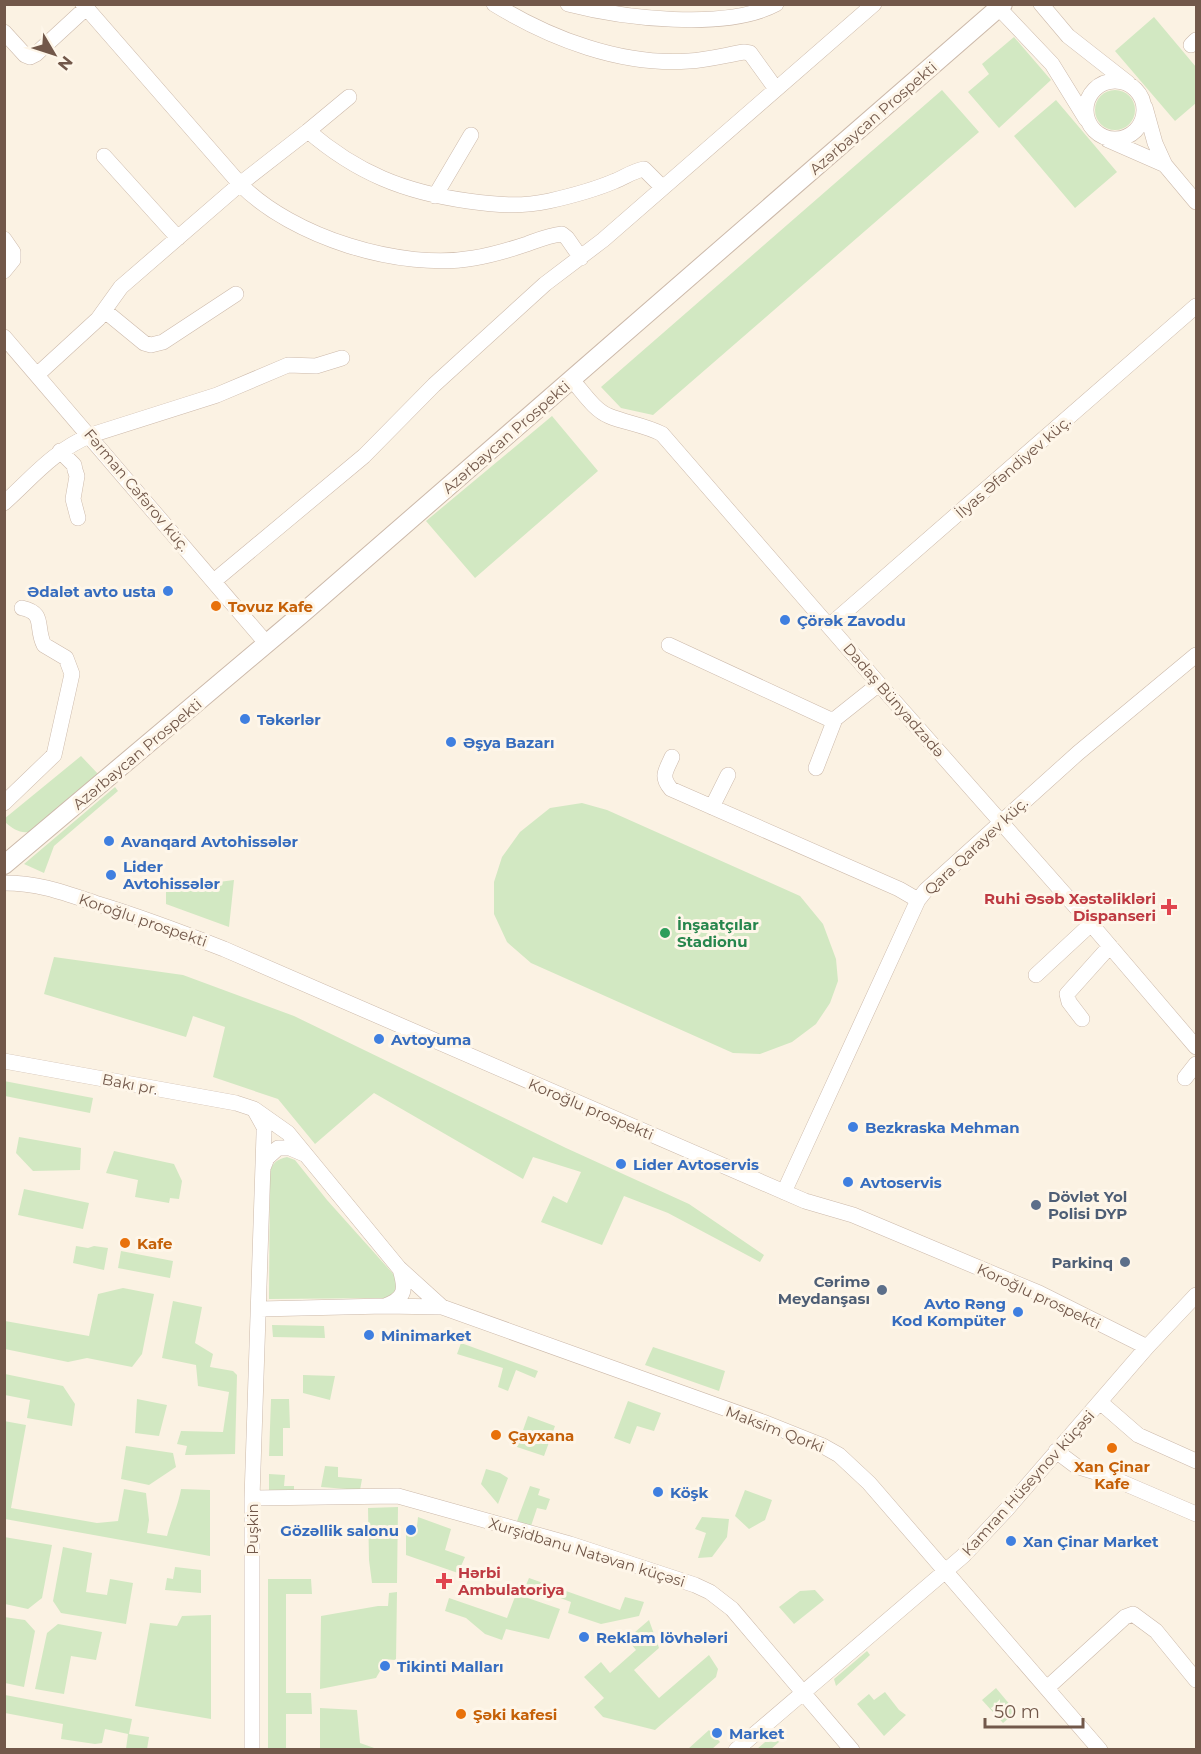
<svg xmlns="http://www.w3.org/2000/svg" width="1201" height="1754" viewBox="0 0 1201 1754" font-family="Montserrat,sans-serif">
<rect width="100%" height="100%" fill="#fbf2e3"/>
<path fill="#d2e8c2" d="M1154 17 1196 67V103L1175 121 1115 51Z
M1014 37 1051 80 999 128 968 92 989 74 982 64Z
M1095 110a20 20 0 1 1 40 0a20 20 0 1 1-40 0Z
M942 90 979 132 653 415 621 408 601 387Z
M1056 100 1117 172 1075 208 1014 136Z
M552 416 598 471 475 578 426 521Z
M81 756 99 775 36 830C23 835 15 831 5 822L4 819Z
M115 787 118 791 54 846 44 873 24 864Z
M582 803 607 810 800 896 823 924 836 959 838 981 830 1003 816 1024 792 1042 760 1054 733 1053 531 963 507 942 494 914V882L502 857 520 832 550 808Z
M234 880 229 927 166 904V889Z
M54 957 183 975 294 1016 566 1148 689 1204 764 1255 760 1262 668 1213 624 1196 602 1245 541 1222 553 1196 567 1203 581 1172 533 1157 523 1179 374 1093 315 1144 278 1099 213 1077 225 1027 193 1016 186 1037 44 994Z
M4 1081 93 1098 90 1113 5 1096Z
M19 1137 81 1148 80 1170 33 1171 16 1153Z
M114 1151 174 1164 182 1181 179 1199 170 1198 169 1203 135 1197 138 1180 106 1173Z
M287 1157 295 1160 327 1200 396 1277 399 1283 394 1293 388 1298 269 1299 270 1172C273 1162 276 1160 287 1157Z
M24 1189 89 1203 83 1229 18 1215Z
M76 1246 88 1248 94 1246 108 1248 104 1270 73 1263Z
M121 1251 173 1261 170 1278 118 1268Z
M123 1288 154 1294 142 1354 132 1367 87 1358 68 1362 5 1349V1321L89 1336 98 1294Z
M173 1301 202 1307 195 1343 213 1354 210 1367 233 1371 237 1375 235 1454 185 1455 187 1446 177 1444 181 1431 223 1432 229 1392 198 1386 196 1365 162 1358Z
M272 1325 324 1326 325 1338 273 1337Z
M461 1343 538 1371 535 1378 516 1370 508 1391 498 1387 503 1368 457 1354Z
M653 1347 725 1371 719 1391 645 1365Z
M5 1374 63 1386 75 1404 72 1426 27 1418 30 1400 5 1395Z
M303 1375 335 1376 330 1400 303 1393Z
M137 1399 167 1405 159 1436 135 1433Z
M271 1399H289L290 1428H283V1456H269Z
M628 1401 661 1413 654 1431 637 1426 630 1444 614 1438Z
M528 1416 555 1426 544 1456 517 1447Z
M4 1421 26 1425 11 1508 97 1523 118 1521 124 1489 146 1493 149 1520 147 1533 167 1536C171 1520 178 1506 181 1489L210 1490V1556L5 1519Z
M126 1446 173 1453 176 1467 149 1485 121 1479Z
M325 1466 338 1467V1477L362 1479 360 1490 321 1487Z
M486 1469 500 1473 508 1478 498 1504 481 1484Z
M269 1474 285 1475 284 1486H294V1493L269 1491Z
M530 1486 540 1489 538 1495 550 1499 546 1510 537 1508 531 1526 517 1521Z
M745 1490 772 1500 765 1520 749 1529 735 1516Z
M398 1507 397 1583H372L369 1560 368 1508Z
M418 1517 451 1529 445 1550 465 1557 458 1573 406 1555V1535H416Z
M702 1517 729 1519 727 1537 712 1557 698 1558 706 1533 695 1529Z
M4 1537 52 1545 42 1598 28 1609 5 1604Z
M63 1547 92 1553 86 1592 107 1595 110 1579 133 1583 126 1624 61 1613 53 1601Z
M175 1567 201 1570V1593L165 1590 167 1578 173 1579Z
M529 1578 620 1610 625 1597 644 1602 639 1616 601 1624 568 1613 571 1602 526 1585Z
M268 1579H311L312 1594H286V1693H311L312 1714H286V1749H268Z
M815 1590 824 1600 794 1624 779 1607 800 1591Z
M397 1592 396 1660 382 1659 380 1671 376 1678 320 1689 321 1616 378 1606H388L389 1593Z
M516 1594 560 1609 549 1639 506 1629 502 1640 485 1634 466 1618 445 1611 449 1598 507 1618Z
M211 1615V1719L135 1706 150 1623 177 1626 182 1616Z
M4 1617 25 1620 35 1631 24 1687 5 1683Z
M649 1620 659 1648 634 1670 659 1698 709 1655 718 1669 716 1677 655 1730 603 1717 594 1707 604 1698 584 1677 601 1662 610 1673 636 1650 627 1639Z
M58 1624 102 1632 96 1660 71 1656 64 1694 35 1689 47 1633Z
M867 1651 870 1655 836 1686 834 1679Z
M996 1688 1016 1712 1003 1723 982 1700Z
M885 1692 899 1710 906 1715 884 1736 857 1704 869 1694 874 1700Z
M5 1695 132 1719 129 1734 149 1737 147 1749H126L128 1734 105 1729 102 1743 95 1744 61 1739 63 1724 5 1713Z
M320 1708 357 1710 360 1743 377 1749H320Z
M709 1730 720 1742 712 1749H688Z
M773 1735 779 1742 771 1749H757Z"/>
<g fill="none" stroke-linecap="round" stroke-linejoin="round">
<defs>
<path id="minor" d="M83 4 240 184C292 237 401 271 474 258 492 255 509 250 527 244 538 240 550 235 562 234L567 238 581 258
M494 4C551 39 622 66 689 61 707 60 726 55 744 52L750 53 776 89
M568 4C622 18 726 31 776 4
M995 4 1052 64 1086 119
M1041 4 1068 36 1128 83
M4 32 25 55 30 57 36 54 86 8
M1191 45 1196 40
M1086 110a29 29 0 1 1 58 0a29 29 0 1 1-58 0Z
M308 131 349 97
M1108 140 1165 165 1155 143 1145 107
M104 156 178 238
M1165 165 1196 202
M435 196 471 135
M4 239 13 252V260L4 271
M105 311 144 343 151 345 163 342 236 294
M4 337 267 644
M38 374 98 319 121 287 240 184 308 131C357 173 404 192 468 201 496 205 521 207 549 201 571 196 594 190 615 181 625 177 633 171 644 169L662 187
M572 380C583 392 594 410 609 416 626 423 645 425 662 434L879 684 1091 924 1196 1047
M60 451 74 465 75 470 77 476 73 499 78 518
M4 503C34 476 52 452 91 435L217 395 288 365 316 366 342 358
M214 581 364 456 434 385 545 284 603 240 874 4
M829 626 1196 306
M669 645 829 719H835L879 684
M672 757C666 771 660 776 671 789L899 889 918 900
M816 768 835 719
M4 803 54 755 72 674 66 658 44 645C35 627 46 613 22 608
M712 807 728 775
M4 883C40 883 65 893 98 904 141 917 183 933 224 949L805 1201 853 1215 1039 1293 1147 1347
M1036 975 1091 924
M1082 1019 1069 1002 1067 994 1110 946
M4 1061 236 1103 254 1109 288 1133 399 1268 442 1307
M1185 1078 1196 1064
M263 1168 267 1158 278 1148H290L304 1154
M784 1192 918 900 926 890 1078 753 1196 655
M385 1306C406 1298 406 1289 400 1269
M260 1309 385 1306 442 1307 763 1422 823 1446 839 1455 869 1483 1100 1750
M1100 1402 1138 1435 1196 1461
M1056 1451 1076 1466 1105 1475 1196 1514
M252 1498 398 1496 570 1544 695 1585 710 1592 732 1609 852 1750
M1047 1688 1125 1617 1133 1614 1156 1631 1196 1680
M252 1750V1498L264 1134V1127L254 1109
M736 1750 963 1556 1007 1509 1147 1347 1196 1295"/>
<path id="tertiary" d="M4 865 304 612 1003 4"/>
</defs>
<use href="#minor" stroke="#ccb9aa" stroke-width="16"/>
<use href="#tertiary" stroke="#ccb9aa" stroke-width="20"/>
<use href="#minor" stroke="#fff" stroke-width="15"/>
<use href="#tertiary" stroke="#fff" stroke-width="18"/>
</g>
<g fill="#3f7fe0" stroke="#fef6e9" stroke-width="2">
<circle cx="168" cy="591" r="6"/>
<circle cx="785" cy="620" r="6"/>
<circle cx="245" cy="719" r="6"/>
<circle cx="451" cy="742" r="6"/>
<circle cx="109" cy="841" r="6"/>
<circle cx="111" cy="875" r="6"/>
<circle cx="379" cy="1039" r="6"/>
<circle cx="853" cy="1127" r="6"/>
<circle cx="621" cy="1164" r="6"/>
<circle cx="848" cy="1182" r="6"/>
<circle cx="1018" cy="1312" r="6"/>
<circle cx="369" cy="1335" r="6"/>
<circle cx="658" cy="1492" r="6"/>
<circle cx="411" cy="1530" r="6"/>
<circle cx="1011" cy="1541" r="6"/>
<circle cx="584" cy="1637" r="6"/>
<circle cx="385" cy="1666" r="6"/>
<circle cx="717" cy="1733" r="6"/>
</g>
<g fill="#e8710a" stroke="#fef6e9" stroke-width="2">
<circle cx="216" cy="606" r="6"/>
<circle cx="125" cy="1243" r="6"/>
<circle cx="496" cy="1435" r="6"/>
<circle cx="1112" cy="1448" r="6"/>
<circle cx="461" cy="1714" r="6"/>
</g>
<g fill="#e0444e" stroke="#fef6e9" stroke-width="2">
<path d="M1166 898h6v6h6v6h-6v6h-6v-6h-6v-6h6z"/>
<path d="M441 1572h6v6h6v6h-6v6h-6v-6h-6v-6h6z"/>
</g>
<circle fill="#2e9e5b" stroke="#fef6e9" stroke-width="2" cx="665" cy="933" r="6"/>
<g fill="#5c6f8a" stroke="#fef6e9" stroke-width="2">
<circle cx="1036" cy="1205" r="6"/>
<circle cx="1125" cy="1262" r="6"/>
<circle cx="882" cy="1290" r="6"/>
</g>
<g text-anchor="middle" dominant-baseline="central" stroke-width="6" stroke-linejoin="round" paint-order="stroke">
<g font-size="15" fill="#72584a" stroke="#fef6e9">
<text transform="translate(873 118) rotate(-41)">Azərbaycan Prospekti</text>
<text transform="translate(506 437) rotate(-41)">Azərbaycan Prospekti</text>
<text transform="translate(1013 467) rotate(-41)">İlyas Əfəndiyev küç.</text>
<text transform="translate(137 490) rotate(50)">Fərman Cəfərov küç.</text>
<text transform="translate(894 700) rotate(49)">Dadaş Bünyadzadə</text>
<text transform="translate(137 754) rotate(-40)">Azərbaycan Prospekti</text>
<text transform="translate(976 846) rotate(-43)">Qara Qarayev küç.</text>
<text transform="translate(143 920) rotate(19)">Koroğlu prospekti</text>
<text transform="translate(130 1084) rotate(11)">Bakı pr.</text>
<text transform="translate(591 1109) rotate(23)">Koroğlu prospekti</text>
<text transform="translate(1039 1296) rotate(25)">Koroğlu prospekti</text>
<text transform="translate(775 1429) rotate(21)">Maksim Qorki</text>
<text transform="translate(1028 1483) rotate(-48)">Kamran Hüseynov küçəsi</text>
<text transform="translate(252 1529) rotate(-90)">Puşkin</text>
<text transform="translate(587 1552) rotate(17)">Xurşidbanu Natəvan küçəsi</text>
</g>
<g font-size="15" font-weight="bold" fill="#366cbe" stroke="#fef6e9" text-anchor="start">
<text x="156" y="591" text-anchor="end">Ədalət avto usta</text>
<text x="797" y="620">Çörək Zavodu</text>
<text x="257" y="719">Təkərlər</text>
<text x="463" y="742">Əşya Bazarı</text>
<text x="121" y="841">Avanqard Avtohissələr</text>
<text x="123" y="866">Lider<tspan x="123" dy="17">Avtohissələr</tspan></text>
<text x="391" y="1039">Avtoyuma</text>
<text x="865" y="1127">Bezkraska Mehman</text>
<text x="633" y="1164">Lider Avtoservis</text>
<text x="860" y="1182">Avtoservis</text>
<text x="1006" y="1303" text-anchor="end">Avto Rəng<tspan x="1006" dy="17">Kod Kompüter</tspan></text>
<text x="381" y="1335">Minimarket</text>
<text x="670" y="1492">Köşk</text>
<text x="399" y="1530" text-anchor="end">Gözəllik salonu</text>
<text x="1023" y="1541">Xan Çinar Market</text>
<text x="596" y="1637">Reklam lövhələri</text>
<text x="397" y="1666">Tikinti Malları</text>
<text x="729" y="1733">Market</text>
</g>
<g font-size="15" font-weight="bold" fill="#c56008" stroke="#fef6e9" text-anchor="start">
<text x="228" y="606">Tovuz Kafe</text>
<text x="137" y="1243">Kafe</text>
<text x="508" y="1435">Çayxana</text>
<text x="1112" y="1466" text-anchor="middle">Xan Çinar<tspan x="1112" dy="17">Kafe</tspan></text>
<text x="473" y="1714">Şəki kafesi</text>
</g>
<g font-size="15" font-weight="bold" fill="#be3a42" stroke="#fef6e9" text-anchor="end">
<text x="1156" y="898">Ruhi Əsəb Xəstəlikləri<tspan x="1156" dy="17">Dispanseri</tspan></text>
<text x="458" y="1572" text-anchor="start">Hərbi<tspan x="458" dy="17">Ambulatoriya</tspan></text>
</g>
<g font-size="15" font-weight="bold" fill="#27864d" stroke="#fef6e9" text-anchor="start">
<text x="677" y="924">İnşaatçılar<tspan x="677" dy="17">Stadionu</tspan></text>
</g>
<g font-size="15" font-weight="bold" fill="#4e5e75" stroke="#fef6e9" text-anchor="end">
<text x="1048" y="1196" text-anchor="start">Dövlət Yol<tspan x="1048" dy="17">Polisi DYP</tspan></text>
<text x="1113" y="1262">Parkinq</text>
<text x="870" y="1281">Cərimə<tspan x="870" dy="17">Meydanşası</tspan></text>
</g>
</g>
<rect width="1201" height="1754" fill="none" stroke="#72584a" stroke-width="12"/>
<g transform="translate(54 54) rotate(129)" stroke="#fef6e9" stroke-width="4.5" paint-order="stroke">
<path d="M0-4.5L10 22L0 15L-10 22Z" fill="#72584a"/>
<text y="-9" font-size="16" font-weight="bold" text-anchor="middle" fill="#72584a">N</text>
</g>
<path d="M985 1718v9h98v-9" fill="none" stroke="#72584a" stroke-width="3"/>
<text x="994" y="1718" font-size="18" fill="#72584a" stroke="#fef6e9" stroke-width="4.5" paint-order="stroke">50 m</text>
</svg>
